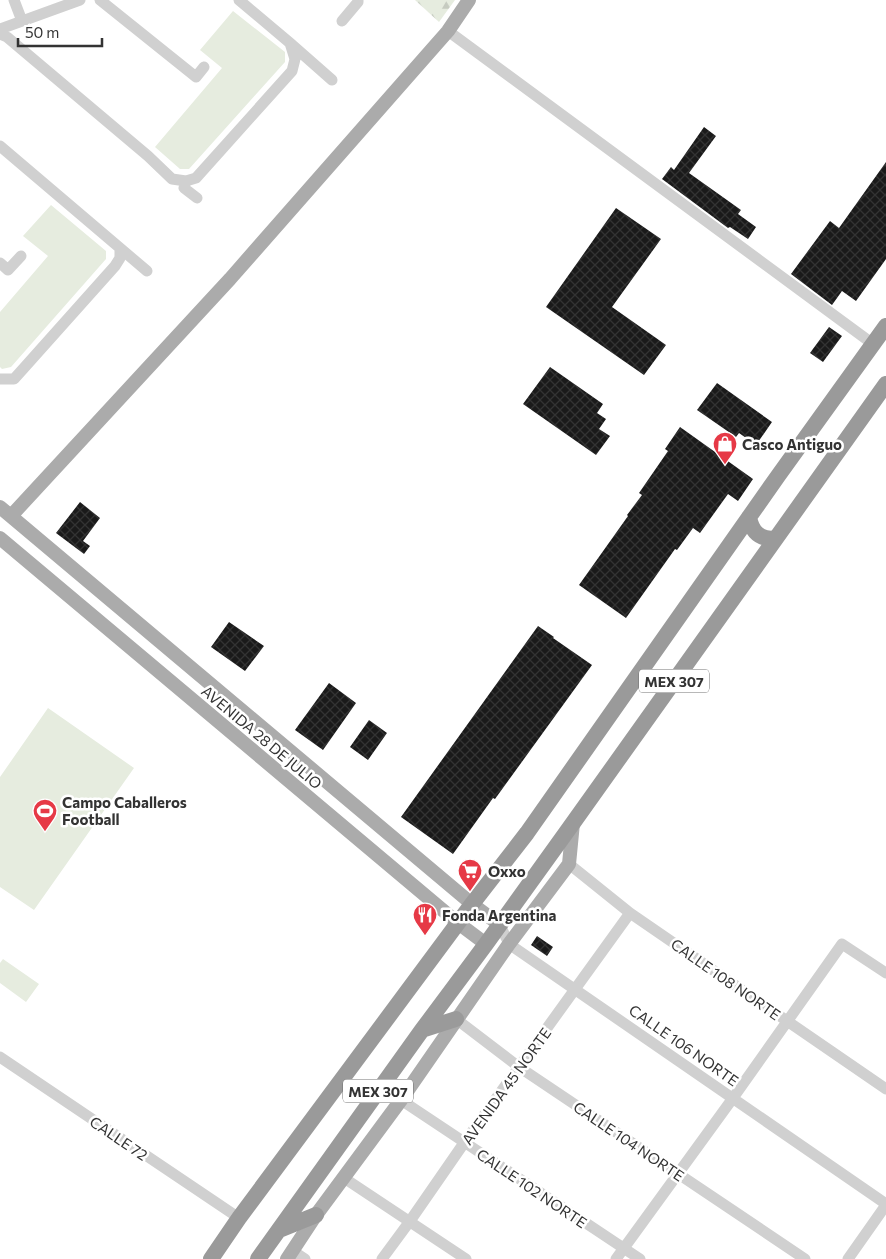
<svg xmlns="http://www.w3.org/2000/svg" width="886" height="1259" viewBox="0 0 886 1259" font-family="Commissioner,sans-serif">
<defs>
<pattern id="forest-firs" width="22" height="20" patternUnits="userSpaceOnUse" patternTransform="scale(1.25)"><rect width="22" height="20" fill="#e6ecdf"/><path d="M5 1l3.5 6h-7zM16 11l3.5 6h-7z" fill="#c6cbc0"/></pattern>
<pattern id="building-cross-hatch" width="8" height="8" patternUnits="userSpaceOnUse" patternTransform="scale(1.25)"><rect width="8" height="8" fill="#1a1a1a"/><path d="M0 0l8 8M0 8l8-8" fill="none" stroke="#333"/></pattern>
</defs>
<rect width="100%" height="100%" fill="#fff"/>
<path fill="#e6ecdf" d="M233 11 285 52V62L189 169H180L155 147 222 68 200 50Z
M51 205 106 251V259L11 367 2 369 0 367V312L48 256 23 236Z
M48 708 134 768 34 910 0 887V777Z
M3 959 39 984 26 1002 0 983V963Z"/>
<path fill="url(#forest-firs)" d="M415 0H455L439 22Z"/>
<path fill="url(#building-cross-hatch)" d="M704 127 716 136 689 173 741 210 738 214 756 227 748 239 730 227 728 228 662 179 671 167 674 170Z
M886 162V259L856 301 842 291 832 305 791 274 830 221 839 228Z
M616 208 661 239 612 307 666 345 644 375 546 307Z
M829 327 842 336 823 362 810 353Z
M550 367 603 404 597 413 606 419 599 429 610 436 596 455 523 404Z
M717 383 772 422 756 445 739 433 736 437 697 410Z
M680 427 753 479 738 501 728 494 700 533 693 528 677 550 675 549 626 618 579 585 628 516 627 515 642 495 639 493 668 451 665 449Z
M80 502 100 518 83 541 90 546 84 554 56 533Z
M229 622 264 646 245 671 211 647Z
M538 626 554 637 553 638 592 665 495 799 493 798 453 854 401 817Z
M329 683 356 703 323 750 295 730Z
M369 720 387 733 368 760 350 747Z
M537 936 553 947 547 956 531 945Z"/>
<g fill="none" stroke-linecap="round" stroke-linejoin="round">
<path stroke="#d0d0d0" stroke-width="11" d="M14 0 22 21
M100 0 196 77 204 67
M239 0 290 43 332 80
M342 21 358 2V0
M0 29 80 0
M448 31 873 344
M0 34 7 37 148 156 172 179 186 181 196 178 292 71 295 59 290 43
M0 146 147 271
M186 181 184 188 197 198
M0 263 8 270 21 256
M0 379H14L23 369 115 266 120 258V249
M569 864 630 913 886 1089
M500 925 509 944 886 1204
M456 1019 519 1067 805 1259
M0 1057 239 1218
M401 1100 640 1259
M344 1178 466 1259
M293 1251 305 1259
M382 1259 410 1221 464 1143 630 913
M616 1259 733 1098 842 944 886 973
M848 1259 886 1205"/>
<path stroke="#ababab" stroke-width="14" d="M0 507 472 904 500 925
M11 516 230 279 448 31 469 0
M0 538 458 923 486 944
M287 1259 316 1215 401 1100 509 944 569 864 573 823"/>
<path stroke="#9a9a9a" stroke-width="16" d="M749 517C752 533 760 539 775 539
M422 1030 456 1019
M279 1230 316 1215
M211 1259 239 1218 472 904 527 833 778 476 886 326
M258 1259 422 1030 486 944 573 823 886 384"/>
</g>
<defs>
<symbol id="shop-pin" viewBox="-11 -11 22 30"><path d="M0 17L-7.5 6A9.5 9.5 0 1 1 7.5 6Z" fill="#e63946" stroke="#fff"/><path d="M-5-2.5h2.3a2.7 3.5 0 0 1 5.4 0H5L5.5 6h-11ZM-1.5-2.5h3a1.5 2.3 0 0 0-3 0Z" fill="#fff"/></symbol>
<symbol id="stadium-pin" viewBox="-11 -11 22 30"><path d="M0 17L-7.5 6A9.5 9.5 0 1 1 7.5 6Z" fill="#e63946" stroke="#fff"/><path d="M0-5a6.5 5 0 1 0 0 10a6.5 5 0 1 0 0-10ZM-3.5-1.8h7v3.6h-7Z" fill="#fff"/></symbol>
<symbol id="supermarket-pin" viewBox="-11 -11 22 30"><path d="M0 17L-7.5 6A9.5 9.5 0 1 1 7.5 6Z" fill="#e63946" stroke="#fff"/><path d="M-6-5.5h2.5l.6 2H6L4.5 2H-2.5L-4.4-4H-6ZM-1.5 3.2a1.3 1.3 0 1 0 .1 0ZM3 3.2a1.3 1.3 0 1 0 .1 0Z" fill="#fff"/></symbol>
<symbol id="restaurant-pin" viewBox="-11 -11 22 30"><path d="M0 17L-7.5 6A9.5 9.5 0 1 1 7.5 6Z" fill="#e63946" stroke="#fff"/><path d="M-5-6h1v4h1v-4h1v4h1v-4h1v5L-1.5 .5V6h-2V.5L-5-1ZM5-6V6H3V1.5H1.5Q1.5-4 5-6Z" fill="#fff"/></symbol>
</defs>
<g fill-rule="evenodd">
<use href="#shop-pin" x="711" y="430" width="28" height="38"/>
<use href="#stadium-pin" x="31" y="797" width="28" height="38"/>
<use href="#supermarket-pin" x="456" y="857" width="28" height="38"/>
<use href="#restaurant-pin" x="411" y="901" width="28" height="38"/>
</g>
<g text-anchor="middle" dominant-baseline="central" stroke-width="5" stroke-linejoin="round" paint-order="stroke">
<g fill="#fff" stroke="#707070" stroke-width="1">
<rect x="639" y="669.5" width="70" height="23" rx="4"/>
<rect x="343" y="1079.5" width="70" height="23" rx="4"/>
</g>
<g font-size="14" font-weight="bold" fill="#333">
<text x="674" y="681">MEX 307</text>
<text x="378" y="1091">MEX 307</text>
</g>
<g font-size="15" font-weight="bold" fill="#333" stroke="#fff" text-anchor="start">
<text x="742" y="444">Casco Antiguo</text>
<text x="62" y="802">Campo Caballeros<tspan x="62" dy="17">Football</tspan></text>
<text x="488" y="871">Oxxo</text>
<text x="442" y="915">Fonda Argentina</text>
</g>
<g font-size="15" fill="#333" stroke="#fff">
<text transform="translate(262 737) rotate(40)">AVENIDA 28 DE JULIO</text>
<text transform="translate(726 979) rotate(35)">CALLE 108 NORTE</text>
<text transform="translate(684 1045) rotate(35)">CALLE 106 NORTE</text>
<text transform="translate(506 1086) rotate(-54)">AVENIDA 45 NORTE</text>
<text transform="translate(119 1138) rotate(34)">CALLE 72</text>
<text transform="translate(629 1141) rotate(34)">CALLE 104 NORTE</text>
<text transform="translate(532 1188) rotate(34)">CALLE 102 NORTE</text>
</g>
</g>
<path d="M18 38v8h84v-8" fill="none" stroke="#333333" stroke-width="2.5"/>
<text x="25" y="38" font-size="15" fill="#333333" stroke="#ffffff" stroke-width="4" paint-order="stroke">50 m</text>
</svg>
